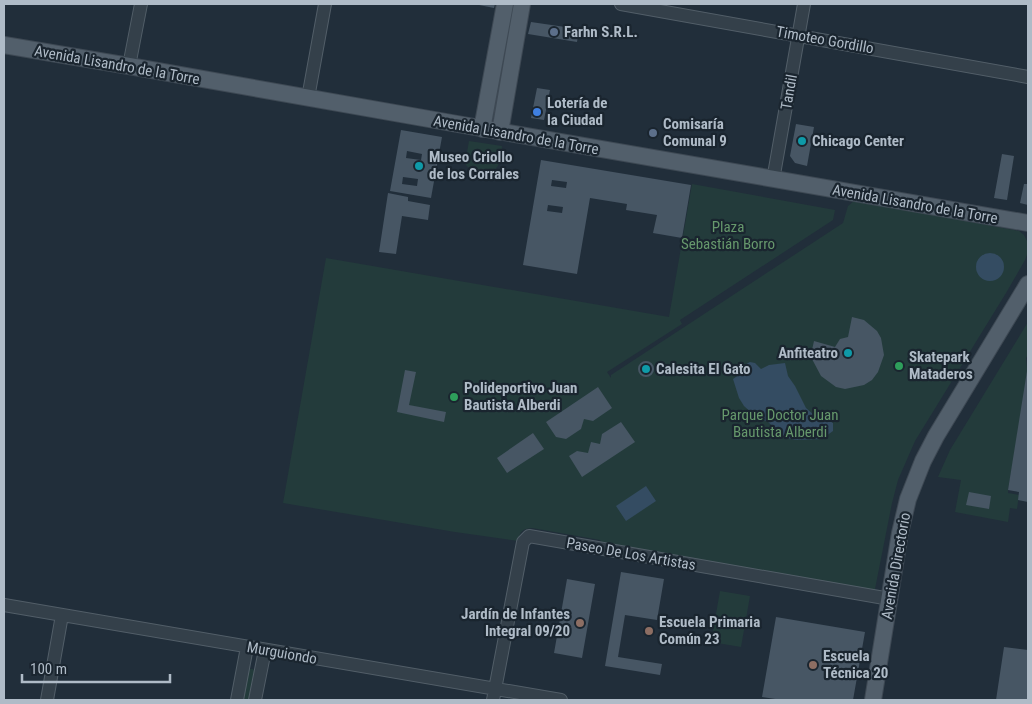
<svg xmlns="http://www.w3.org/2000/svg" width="1032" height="704" viewBox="0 0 1032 704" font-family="'Roboto Condensed',sans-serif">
<rect width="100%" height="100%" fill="#212e3a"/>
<path fill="#233b3b" d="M469 141 502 146C499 166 501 169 481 176L471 170 465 164Z
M692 184 835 210 833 220 680 320 682 324 607 372 611 378V375L843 223 848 206 855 200 1019 231 1024 235 1028 243V252L1025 260 1006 293 915 441 898 480 892 503 875 589 871 592 602 544 600 540 532 528C522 529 520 531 518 541L455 532 283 503 326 258 669 317Z
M1028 322V355L1026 358 1028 378 1008 490V493L1019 495 1017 509 1010 508 1008 522 955 512 961 480 938 477 950 450Z
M720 591 750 596 741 647 711 642Z
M248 669H253L255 672 249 700H241Z"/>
<path fill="#344c62" d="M976 267a14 14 0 1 1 28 0a14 14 0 1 1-28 0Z
M750 362 755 363 761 369 769 365 785 363 788 376 795 386 806 408 814 415H818L822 419 829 420 833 423V431L822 439 795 440 785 437 768 422 755 416 744 406 739 398 733 379 740 374 744 365Z
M646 486 656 501 626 521 616 506Z"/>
<path fill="#475664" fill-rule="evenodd" d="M474 4H495L494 8Z
M531 22 579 29 577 42 528 34Z
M537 88 550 90 544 120 531 118Z
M796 124 814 127 807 166 795 163 790 156Z
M401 130 442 137 431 198 390 191ZM407 151 422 154 421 160 406 158ZM403 177 418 179 417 186 402 184Z
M1002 154 1014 156 1007 200 994 198Z
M541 160 691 185 682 238 653 233 657 215 626 210 627 204 590 198 577 274 523 265ZM552 180 567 182 566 188 551 186ZM548 205 563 207 562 213 547 211Z
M1024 184H1028V205L1020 203Z
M388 193 408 197V201L430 205 428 220 402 216 396 254 379 252Z
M852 317 864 320 877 331 881 338 884 355 878 372 872 380 864 385 845 389 836 387 821 376 812 359V350L814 341 835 347 840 339 848 337Z
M638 369a8 8 0 1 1 16 0a8 8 0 1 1-16 0Z
M405 370 416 372 409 405 446 412 444 422 397 412Z
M1027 371H1028V502L1018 500 1019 492 1008 490Z
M598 387 612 408 593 421 584 419 581 429 566 439 556 437 546 422Z
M621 422 635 442 582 477 569 456 577 451 588 453 591 442 600 444 602 434Z
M533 433 544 449 507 473 497 458Z
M969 492 991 496 989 509 966 505Z
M621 572 664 579 657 620 625 615 618 657 662 664 660 675 605 666Z
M567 579 595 584 582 658 554 653Z
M776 617 865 632 853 700H782L762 697Z
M1004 647 1028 650V700H996Z"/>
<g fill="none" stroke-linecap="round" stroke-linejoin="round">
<defs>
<path id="minor" d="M621 4 1028 77
M129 66 141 4
M308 98 325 4
M773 180 804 4
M4 605 561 700
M47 700 62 615
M237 700 247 647
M255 700 265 650
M493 700 523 542 529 536 890 599"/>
<path id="major" d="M4 45 129 66 463 125 1028 223
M482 129 505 4
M500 132 522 4
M873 700 900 533 908 499 923 461 936 436 1028 284"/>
</defs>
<use href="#minor" stroke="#525e68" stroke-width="14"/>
<use href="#major" stroke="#3e4954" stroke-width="18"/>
<use href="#minor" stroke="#34404a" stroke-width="12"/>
<use href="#major" stroke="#525f6b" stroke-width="16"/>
</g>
<g fill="#5c6f8a" stroke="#1a252f" stroke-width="2">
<circle cx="554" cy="32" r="5"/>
<circle cx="653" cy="133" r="5"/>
</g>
<circle fill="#3f7fe0" stroke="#1a252f" stroke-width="2" cx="537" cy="112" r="5"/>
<g fill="#0f9aa8" stroke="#1a252f" stroke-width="2">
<circle cx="802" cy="141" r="5"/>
<circle cx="419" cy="166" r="5"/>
<circle cx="848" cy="353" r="5"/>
<circle cx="646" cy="369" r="5"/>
</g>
<g fill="#2e9e5b" stroke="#1a252f" stroke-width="2">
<circle cx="899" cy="366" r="5"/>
<circle cx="454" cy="397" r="5"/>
</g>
<g fill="#8d6e63" stroke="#1a252f" stroke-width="2">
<circle cx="580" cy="623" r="5"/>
<circle cx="649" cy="631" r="5"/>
<circle cx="813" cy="665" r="5"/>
</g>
<g text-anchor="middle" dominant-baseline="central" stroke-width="4.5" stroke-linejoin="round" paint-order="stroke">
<g font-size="15" font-weight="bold" fill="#afbbc7" stroke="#1a252f" text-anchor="start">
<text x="564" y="32">Farhn S.R.L.</text>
<text x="547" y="103">Lotería de<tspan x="547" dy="17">la Ciudad</tspan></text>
<text x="663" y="124">Comisaría<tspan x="663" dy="17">Comunal 9</tspan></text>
<text x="812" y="141">Chicago Center</text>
<text x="429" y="157">Museo Criollo<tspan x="429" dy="17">de los Corrales</tspan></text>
<text x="838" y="353" text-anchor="end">Anfiteatro</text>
<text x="909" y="357">Skatepark<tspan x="909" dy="17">Mataderos</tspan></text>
<text x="656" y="369">Calesita El Gato</text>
<text x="464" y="388">Polideportivo Juan<tspan x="464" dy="17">Bautista Alberdi</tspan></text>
<text x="570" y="614" text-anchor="end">Jardín de Infantes<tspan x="570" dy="17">Integral 09/20</tspan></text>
<text x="659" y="622">Escuela Primaria<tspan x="659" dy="17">Común 23</tspan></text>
<text x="823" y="656">Escuela<tspan x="823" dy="17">Técnica 20</tspan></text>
</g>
<g font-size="15" fill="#afbbc7" stroke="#1a252f">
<text transform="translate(825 40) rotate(10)">Timoteo Gordillo</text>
<text transform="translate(117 65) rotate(10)">Avenida Lisandro de la Torre</text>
<text transform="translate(789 92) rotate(-80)">Tandil</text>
<text transform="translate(516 135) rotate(10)">Avenida Lisandro de la Torre</text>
<text transform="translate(915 204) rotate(10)">Avenida Lisandro de la Torre</text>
<text transform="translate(631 554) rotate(10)">Paseo De Los Artistas</text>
<text transform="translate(896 566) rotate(-80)">Avenida Directorio</text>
<text transform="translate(282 653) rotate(10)">Murguiondo</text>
</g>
<g font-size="15" fill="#66986c" stroke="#1a252f">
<text x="728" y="227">Plaza<tspan x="728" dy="17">Sebastián Borro</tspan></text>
<text x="780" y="415">Parque Doctor Juan<tspan x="780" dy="17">Bautista Alberdi</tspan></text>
</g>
</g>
<rect width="1032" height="704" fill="none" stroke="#afbbc7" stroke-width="10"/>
<path d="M22 674v8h148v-8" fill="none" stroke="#afbbc7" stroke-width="2.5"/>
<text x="30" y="674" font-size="15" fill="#afbbc7" stroke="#1a252f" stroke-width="4" paint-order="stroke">100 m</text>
</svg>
